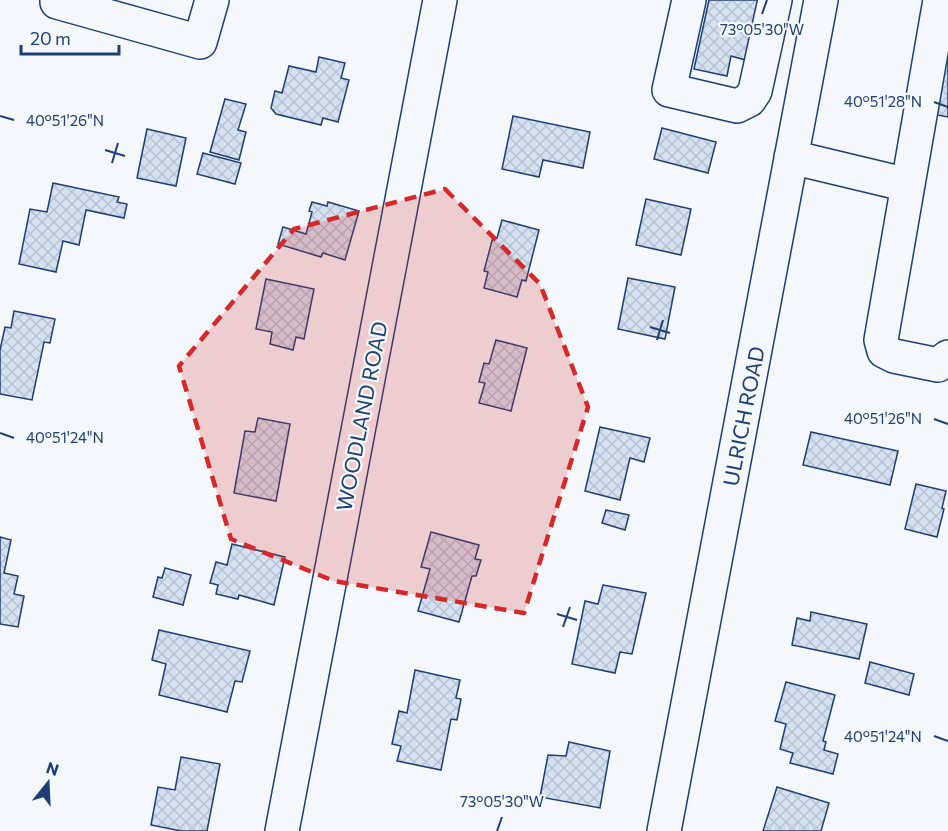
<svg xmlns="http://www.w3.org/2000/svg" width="948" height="831" viewBox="0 0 948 831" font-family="Commissioner,sans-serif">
<defs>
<pattern id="building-cross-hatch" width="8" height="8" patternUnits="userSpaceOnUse" patternTransform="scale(1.5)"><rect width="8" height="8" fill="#d5e0f0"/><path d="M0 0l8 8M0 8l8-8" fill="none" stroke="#b6c1d1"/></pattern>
</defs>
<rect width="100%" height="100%" fill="#f4f7fb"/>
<path fill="url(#building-cross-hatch)" stroke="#1d3f73" stroke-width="1.5" d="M709 0H763L749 61 731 56 727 76 694 69Z
M948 25V117L932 114Z
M319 57 345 63 341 78 349 80 338 122 323 118 321 125 276 114 271 108 275 91 282 93 289 66 316 72Z
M225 99 246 104 238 130 246 132 239 160 210 152Z
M513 116 590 132 583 168 543 160 539 177 502 169Z
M662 128 716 142 708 173 654 159Z
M147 129 186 138 176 186 137 178Z
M203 153 241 163 235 184 197 174Z
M53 183 119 197 117 202 127 204 124 218 86 210 79 245 63 241 56 272 19 264 30 209 47 212Z
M646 199 691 209 681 255 636 245Z
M312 202 327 206 328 202 359 211 345 260 323 253 321 257 278 244 283 227 306 234 312 212 309 211Z
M502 220 539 230 526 281 522 280 517 297 484 288 488 272 484 271 493 237 497 238Z
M628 278 675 287 665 339 618 329Z
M266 279 314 289 304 339 296 337 293 350 270 344 272 332 256 329Z
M14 311 55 319 50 343 44 342 32 400 0 394V350L5 327 11 328Z
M496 340 527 348 511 411 479 403 485 383 479 382 484 363 489 364Z
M258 418 290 424 276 501 234 493 245 431 255 432Z
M600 427 650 438 644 462 630 458 620 500 585 491Z
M811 432 898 451 890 485 803 465Z
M916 484 946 491 942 508 944 509 937 537 905 529Z
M606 510 629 515 625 530 602 523Z
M431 532 479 545 475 559 481 560 476 576H472L459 622 418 611 430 569 421 567Z
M0 537 11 540 4 573 18 576 14 594 24 596 18 627 0 624Z
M232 544 285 557 274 605 239 595 238 599 216 594 218 585 210 583 216 562 227 565Z
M165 568 191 575 183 605 153 597 158 577 162 578Z
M603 585 646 593 632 654 620 652 615 673 572 664 585 601 598 604Z
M811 612 867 624 859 659 792 645 797 618 810 621Z
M159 630 250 651 242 682 235 681 227 712 159 695 166 664 152 660Z
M870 662 914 674 909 695 865 683Z
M415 670 460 680 456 698 461 699 457 720 451 719 441 770 397 761 401 746 392 744 399 711 407 713Z
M786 682 835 695 823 741 826 742 824 750 838 754 833 774 790 763 793 753 780 749 786 724 775 721Z
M569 742 610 751 600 808 540 797 548 755 566 756Z
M181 757 220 764 207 831H181L151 825 158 787 175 790Z
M777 787 829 803 821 831H763Z"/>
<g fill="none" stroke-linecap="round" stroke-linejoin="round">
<defs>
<path id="minor" d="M57 0V2L200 42 212 0
M689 0 669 90 737 106 749 100 755 91 775 0
M940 0 881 340 884 351 894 356 938 365 948 357
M791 157 908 185
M282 831 440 0
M664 831 821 0"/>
</defs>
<use href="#minor" stroke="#1d3f73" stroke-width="36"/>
<use href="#minor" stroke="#f4f7fb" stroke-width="33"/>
</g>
<path fill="#d62828" fill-opacity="0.2" stroke="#d62828" stroke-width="4.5" stroke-dasharray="12 8" stroke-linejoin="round" d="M445 189 540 284 588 407 524 613 334 581 231 539 179 366 294 229Z"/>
<path fill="none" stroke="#1d3f73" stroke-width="2" d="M762 14 767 0M934 102 948 107M0 116 14 120M105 150 125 156M112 163 118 143M650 327 670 333M657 340 663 320M934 419 948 424M0 433 14 438M557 614 577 620M563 627 570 607M934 736 948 741M497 831 502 817"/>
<g text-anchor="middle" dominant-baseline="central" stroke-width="4.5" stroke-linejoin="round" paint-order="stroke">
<g font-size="21" fill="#1d3f73" stroke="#f4f7fb">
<text transform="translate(361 416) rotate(-79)">WOODLAND ROAD</text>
<text transform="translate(743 416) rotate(-79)">ULRICH ROAD</text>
</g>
</g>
<g font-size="15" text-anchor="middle" fill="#1d3f73" stroke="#f4f7fb" stroke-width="4.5" stroke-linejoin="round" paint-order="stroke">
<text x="762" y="35">73°05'30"W</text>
<text x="883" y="107">40°51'28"N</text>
<text x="65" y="126">40°51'26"N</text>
<text x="883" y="424">40°51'26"N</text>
<text x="65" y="443">40°51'24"N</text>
<text x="883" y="742">40°51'24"N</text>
<text x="502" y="807">73°05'30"W</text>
</g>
<g transform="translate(48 783) rotate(18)" stroke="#f4f7fb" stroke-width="4.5" paint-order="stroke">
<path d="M0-4.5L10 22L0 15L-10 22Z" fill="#1d3f73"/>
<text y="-9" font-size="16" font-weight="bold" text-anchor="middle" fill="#1d3f73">N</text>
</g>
<path d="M21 45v9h98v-9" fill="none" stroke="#1d3f73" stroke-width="3"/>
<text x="30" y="45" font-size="18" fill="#1d3f73" stroke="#f4f7fb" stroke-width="4.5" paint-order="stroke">20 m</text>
</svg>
